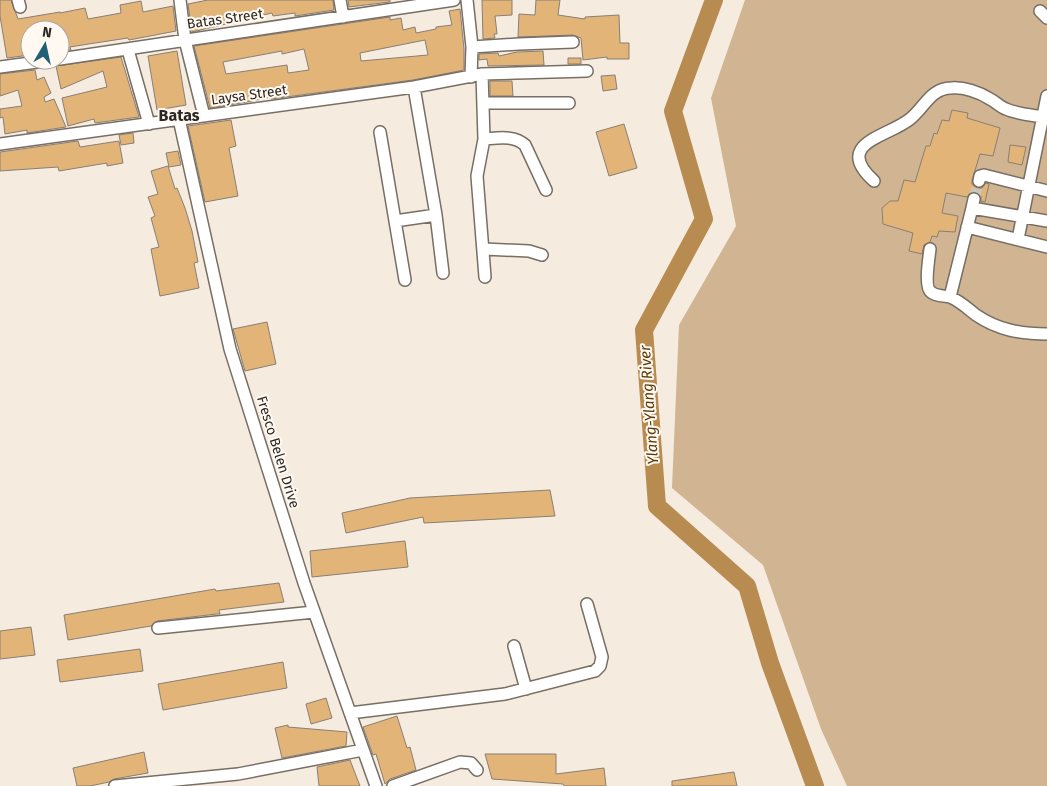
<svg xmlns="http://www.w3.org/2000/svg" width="1047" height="786" viewBox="0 0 1047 786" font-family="'Fira Sans',sans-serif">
<rect width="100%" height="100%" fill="#f5ebdf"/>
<path fill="#d1b491" d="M745 0H1047V786H847L821 729 763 565 672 488 679 325 736 226 711 98Z"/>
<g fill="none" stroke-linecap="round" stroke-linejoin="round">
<path stroke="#b88b50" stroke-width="18" d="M714 0 673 111 704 219 644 330 657 506 747 586 770 663 815 786"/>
</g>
<path fill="#e2b478" stroke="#887f75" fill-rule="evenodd" d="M0 0H11L18 19 60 12V13L85 8 88 19 121 13 120 5 141 1 143 12 173 6 176 31 129 40 128 38 95 43 70 47 71 50 60 51V30H30V55L7 58 0 16Z
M208 0H333L334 10 295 16V13L273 16 272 13 192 32 188 4Z
M348 0H390V2L349 7Z
M482 0H512V15L495 16 497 34H494L495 38 483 39Z
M536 0H560L558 15 585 19V17L619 15 620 43H629V59H607V57L583 60 581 38 573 35 518 37 519 14 535 15Z
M460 9 464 49V70L413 80 271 99V97L247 102 210 108 194 46 390 17V20L401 18 403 30 415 27 416 33 436 29V27L452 25 449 11ZM425 40 428 55 361 61 360 53ZM304 49 309 70 288 73 287 65 226 74 223 62 282 51V54Z
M177 51 186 105 157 110 148 56Z
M543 51 544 65 488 66 487 59 479 60V54L498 53 499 56 517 52Z
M121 57 139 117 95 123 94 119 68 126 62 98 107 87 103 71 61 89 56 66Z
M568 58H581V64H568Z
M35 70 37 80 44 77 51 93 44 97 45 102 54 99 66 127 27 133V130L5 134 3 117 0 118V109L22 106 18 90 0 96V74Z
M615 75 617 89 603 91 601 76Z
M490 81H512L513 96H490Z
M952 110 968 113 967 118 1000 128 993 156 980 154 972 180V184L977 188H982L986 183 989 184 985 202 981 201V196L976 192H971L967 197 946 193 942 213 958 216 955 232 939 231 937 237 932 236 930 242 924 245 922 254 909 251 913 233 883 224 882 208 890 201H898L904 180 915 182 926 146H930L934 133 937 134 942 120 949 121Z
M231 120 236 146 229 148 238 196 205 202 188 126Z
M624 124 637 168 609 176 596 132Z
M133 133 134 143 121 145 119 135Z
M78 141 80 147 119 141 123 163 107 166V163L59 171 58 167 0 171V152Z
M1010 145 1026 147 1022 165 1008 162Z
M178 151 181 165 169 167 166 153Z
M168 166 175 189 177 188 185 208 192 231 198 262 194 263 199 288 160 296 151 249 159 247 151 218 155 216 148 197 158 194 151 171Z
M267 322 276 364 245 371 233 329Z
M550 490 555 516 424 523 423 517 346 533 342 513 410 498Z
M405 541 408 567 312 577 310 551Z
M279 583 284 602 219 610 220 614H217L157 621 151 626 68 640 64 615 215 589 216 591Z
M31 627 35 655 0 659V631Z
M140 649 143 671 60 682 57 660Z
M283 662 287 688 163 710 158 684Z
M326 698 332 718 311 724 306 704Z
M397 716 407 748 410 747 416 770 390 779 385 784 376 754 373 755 363 727Z
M288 725V727L347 732 346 746 282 758 275 728Z
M144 752 148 773 114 779 109 782 90 786H77L73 768Z
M485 754H556V774L604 768 606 786H564L563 784 492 779Z
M350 760 360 786H319L317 767Z
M734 772 737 786H672V781Z"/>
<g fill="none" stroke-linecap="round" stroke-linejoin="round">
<path stroke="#cdc4b9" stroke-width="11" stroke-dasharray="11 5.5" stroke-linecap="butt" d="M974 199 979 181"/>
<defs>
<path id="minor" d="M18 0 20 7
M180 0 185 40 204 116
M340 0 343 17
M467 0 472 47 471 77
M1040 11 1047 18
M472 47 519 44 573 42
M128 50 149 124
M60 59 454 0
M0 67 52 60
M482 74 484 139 477 176 485 277
M414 87 436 215 443 273
M483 103H569
M179 119 230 349 304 583 376 786
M380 132 405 280
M484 139C499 138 514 135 525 145L546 190
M0 144 414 87 482 74 587 71
M874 181C832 143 888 137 910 119 924 108 931 88 951 88 964 87 979 92 990 99 996 102 1000 107 1006 109 1017 114 1031 115 1043 117
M979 181 980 176 984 175 1047 191
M974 199 972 208 1047 221
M972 208 950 297C960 301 967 308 976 315 998 330 1021 334 1047 334
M395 221 436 215
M967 227 1047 247
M1018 239 1047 96
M484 249 529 251 542 255
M930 249C929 258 924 287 931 292 935 296 945 296 950 297
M158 628 314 612
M514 646 526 689
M350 713 505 694 595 671 600 666 602 657 587 604
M115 786 238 774 363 750
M393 786 460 762 471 763 477 770"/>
</defs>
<use href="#minor" stroke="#776e64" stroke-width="14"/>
<use href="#minor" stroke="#fff" stroke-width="11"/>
</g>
<g text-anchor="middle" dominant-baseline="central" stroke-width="4" stroke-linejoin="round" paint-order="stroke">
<g font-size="14" fill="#2b2823" stroke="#fff9f2">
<text transform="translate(225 19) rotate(-8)">Batas Street</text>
<text transform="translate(249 95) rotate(-8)">Laysa Street</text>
<text transform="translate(278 452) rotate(73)">Fresco Belen Drive</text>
</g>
<g font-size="15" font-style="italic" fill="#5a3b0a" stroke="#fff9f2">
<text transform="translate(649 405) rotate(-94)">Ylang-Ylang River</text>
</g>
<g font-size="16" font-weight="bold" fill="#2b2823" stroke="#fff9f2">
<text x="179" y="115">Batas</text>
</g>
</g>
<g transform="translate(45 45) rotate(9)"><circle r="24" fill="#fff9f2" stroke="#aaa59f"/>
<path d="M0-4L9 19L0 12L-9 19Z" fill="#1f6075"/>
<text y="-8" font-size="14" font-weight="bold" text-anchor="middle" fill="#2b2823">N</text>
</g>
</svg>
